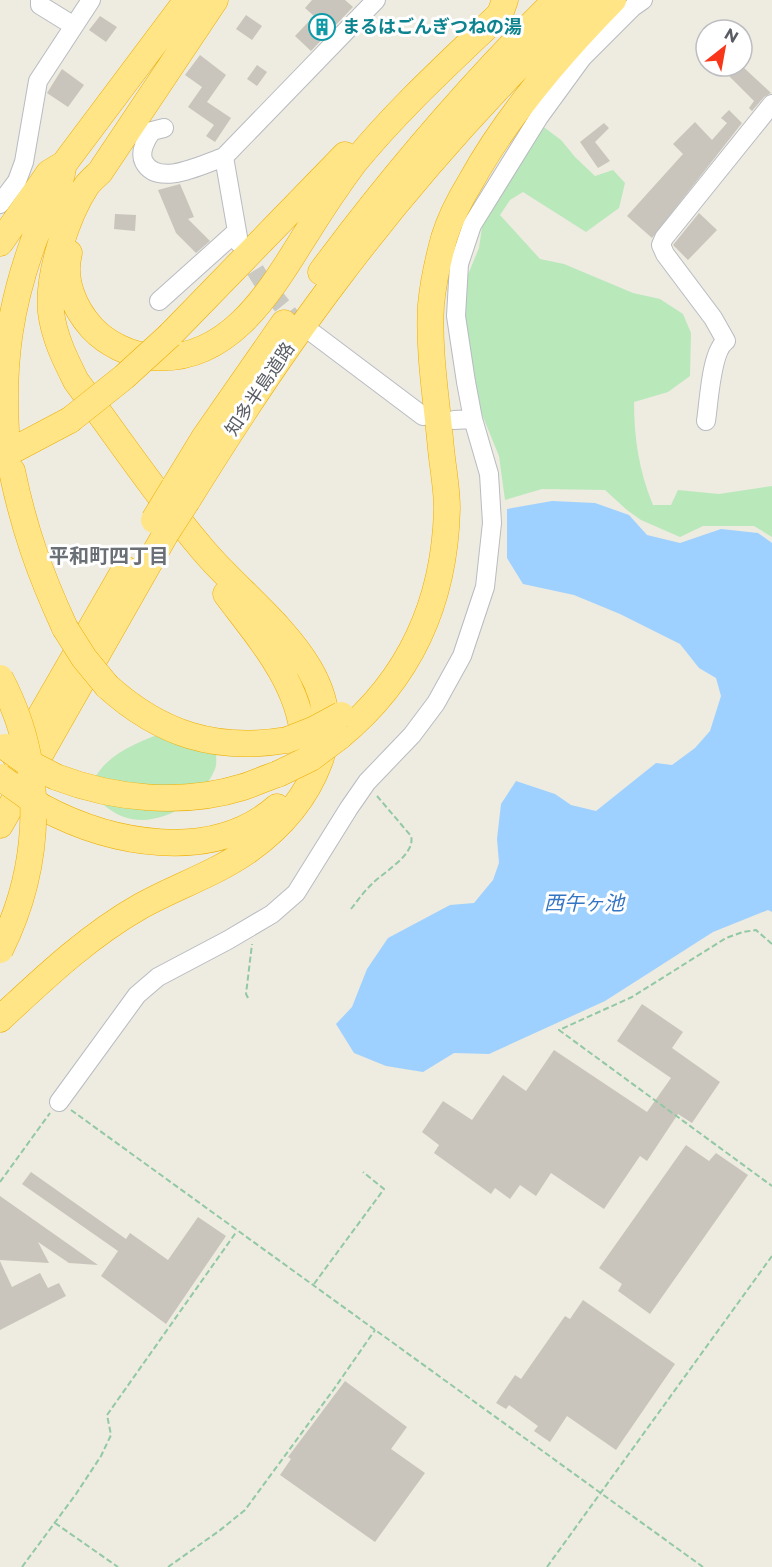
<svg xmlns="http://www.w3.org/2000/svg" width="772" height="1567" viewBox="0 0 772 1567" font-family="Montserrat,'Noto Sans JP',sans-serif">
<rect width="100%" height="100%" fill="#eeebe0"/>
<path fill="#b9e8bb" d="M541 125 561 140 575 157 595 176 613 170 625 183 619 208 586 232 523 192 510 200 500 215 540 259 564 264 633 293 660 299 683 314 691 333 690 376 668 392 634 402C634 438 639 471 653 505H671L678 490 719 494 772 486V537L754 526H703L680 537 641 520 627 510 605 490 542 489 505 500 499 456 481 412 472 371 460 294 479 248 482 227 522 155Z
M165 732 216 751C216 757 217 764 215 769 202 802 159 829 124 817 112 813 102 803 93 796 93 791 93 782 95 778 108 753 141 741 165 732Z"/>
<path fill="#9ed1ff" d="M552 501 595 503 629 515 647 535 680 543 721 529 758 533 772 543V912L768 910 713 932 605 1001 489 1054 454 1053 423 1072 386 1066 354 1053 336 1024 352 1007 367 969 388 938 450 905 474 903 493 880 499 863 497 839 501 804 516 781 555 794 571 805 596 811 656 763 672 765 695 748 710 731 721 696 716 678 699 668 680 644 620 614 574 595 523 584 507 558V509Z"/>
<path fill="#c9c5bd" d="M312 0H345L353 7 311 51 295 36 314 16 305 8Z
M246 15 262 26 252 40 236 29Z
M100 16 117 27 106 42 89 30Z
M200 55 226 75 207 102 231 118 215 142 206 136 214 125 188 107 202 87 185 75Z
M257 65 267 72 257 86 247 79Z
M719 66H742L771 93 764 97 752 111 749 108 754 101Z
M62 69 84 85 68 107 47 93Z
M729 110 742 123 652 238 627 216 683 154 673 144 695 122 712 140 727 123 721 118Z
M604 123 609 128 595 142 610 161 598 168 580 142Z
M180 184 194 217 188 219 210 241 196 253 176 233 158 190Z
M699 213 717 230 688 260 673 245Z
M115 214 136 215 135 231 114 229Z
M642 1004 683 1032 672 1048 720 1082 692 1123 678 1114 647 1161 640 1156 604 1209 551 1173 536 1196 520 1185 510 1199 495 1188 491 1194 434 1153 439 1145 422 1132 443 1101 472 1120 503 1075 526 1091 554 1050 647 1112 671 1078 617 1041Z
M686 1145 709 1161 716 1153 748 1175 650 1314 618 1291 622 1284 599 1268Z
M31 1172 126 1239 130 1233 168 1260 198 1217 226 1236 166 1324 101 1276 118 1251 22 1184Z
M0 1196 98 1265 69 1263 38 1242 49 1263 0 1260Z
M0 1261 12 1287 40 1273 48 1288 59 1283 66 1296 0 1330Z
M583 1300 675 1364 616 1450 567 1416 550 1442 534 1431 538 1426 509 1405 506 1409 496 1403 515 1375 521 1379 565 1316 570 1319Z
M345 1381 407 1427 391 1449 425 1473 375 1542 280 1475 291 1459 288 1457Z"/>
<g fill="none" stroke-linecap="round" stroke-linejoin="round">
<path stroke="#c9c8c1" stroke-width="18" stroke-dasharray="18 9" stroke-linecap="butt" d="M241 247 262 281 296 323 303 327"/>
<defs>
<path id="minor" d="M40 0V5L74 26
M164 128 152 131C146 139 139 152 144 162 158 188 203 164 224 157
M0 204 17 181 24 162 38 81 91 0
M239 243 224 157 376 0
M159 301 237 231
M314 334 423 416
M454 420 473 419
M706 421C709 402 711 351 726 341L713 318 665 254 661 245 664 238 772 104
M59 1102 137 995 158 977 228 940 272 914 296 893 349 808 367 782 412 735 436 703 462 656 485 587 492 523 489 474 473 419 466 382 456 316 459 264 472 225 539 117 582 58 633 7 643 0"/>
<path id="highway" d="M0 243 49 173 64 164 187 0
M69 253C62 280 74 308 92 328 107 344 130 355 152 357 229 364 271 290 306 234 321 210 337 186 354 163 398 109 450 62 500 14L505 0
M321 272C393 175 471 84 556 0
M170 335 345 155
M6 431C2 361 10 306 34 240 43 216 59 194 63 168
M0 457 70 420
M12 471C24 529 40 574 65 628
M174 487 204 438 284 323
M187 501C234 425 283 350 337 279 412 179 496 86 585 0
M226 594C262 642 306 690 304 754
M107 686C160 734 216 752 287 740
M339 737C411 678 445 601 447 508 447 489 443 469 441 449 437 403 428 351 431 305 433 283 438 260 444 238 450 218 460 199 471 181 508 114 560 54 613 0
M16 758 125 569
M56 777C114 799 182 806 243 787 255 783 266 778 278 774
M42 807C111 844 212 864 277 807
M0 825 165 535
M0 1019C44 978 88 936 141 906 177 886 215 874 249 850 281 827 305 800 319 763 354 673 255 611 204 551 158 497 118 438 76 381 65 359 54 337 51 312 47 276 67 215 87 185 91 180 96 176 100 172L215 0"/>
</defs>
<use href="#minor" stroke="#b8bbc1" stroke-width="20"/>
<use href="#highway" stroke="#edad00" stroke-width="27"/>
<path stroke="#92c9a4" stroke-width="2" stroke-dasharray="6 3" stroke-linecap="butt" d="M351 909C358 900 365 890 373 883 384 872 416 854 411 836L377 796
M772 944 756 930 743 932 726 938 632 997 559 1030 772 1186
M248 998 246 994 252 944
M71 1110 703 1567
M0 1182 50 1113
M314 1284 384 1189 363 1172
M55 1523 118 1567
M22 1567 76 1494 101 1456 111 1435 107 1415 237 1231
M168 1567 219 1531 245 1510 334 1389 375 1330
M547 1567 772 1256"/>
<use href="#minor" stroke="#fff" stroke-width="18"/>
<use href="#highway" stroke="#ffe585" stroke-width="26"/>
<defs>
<path id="highway-bridge" d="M70 420 124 377 170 335
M154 520 174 487
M165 535 187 501
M65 628 84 658 107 686
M0 678C46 764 43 864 0 950
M287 740 315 729 341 715
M5 747 25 761 56 777
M278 774 311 758 339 737
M0 777 42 807"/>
</defs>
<use href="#highway-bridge" stroke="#edad00" stroke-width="27" stroke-linecap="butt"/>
<use href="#highway-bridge" stroke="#ffe585" stroke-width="26"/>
</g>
<defs>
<symbol id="building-ring" viewBox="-11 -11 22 22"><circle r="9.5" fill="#fff" stroke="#0f9aa8" stroke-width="1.5"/><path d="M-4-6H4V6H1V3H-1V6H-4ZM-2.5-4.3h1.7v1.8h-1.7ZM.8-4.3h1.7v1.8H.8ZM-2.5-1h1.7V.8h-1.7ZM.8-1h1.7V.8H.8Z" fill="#0f9aa8"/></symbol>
</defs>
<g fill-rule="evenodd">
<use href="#building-ring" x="307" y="12" width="30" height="30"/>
</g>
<g text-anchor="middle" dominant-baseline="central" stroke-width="6" stroke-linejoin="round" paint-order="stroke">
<g font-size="18" font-weight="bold" fill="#0d838f" stroke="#fff" text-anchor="start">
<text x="342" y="27">まるはごんぎつねの湯</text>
</g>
<g font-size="18" fill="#595d63" stroke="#fff">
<text transform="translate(260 389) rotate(-56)">知多半島道路</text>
</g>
<g font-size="20" font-weight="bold" fill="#6a6f75" stroke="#fff">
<text x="109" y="556">平和町四丁目</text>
</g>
<g font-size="20" font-style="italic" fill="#3475c4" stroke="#fff">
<text x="584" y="903">西午ヶ池</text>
</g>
</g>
<g transform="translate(724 48) rotate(31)"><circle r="28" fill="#ffffff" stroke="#bdbec1" stroke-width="1.5"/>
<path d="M0-4.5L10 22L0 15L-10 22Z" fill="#f9351a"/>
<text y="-9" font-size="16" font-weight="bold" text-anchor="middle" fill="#595d63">N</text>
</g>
</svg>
